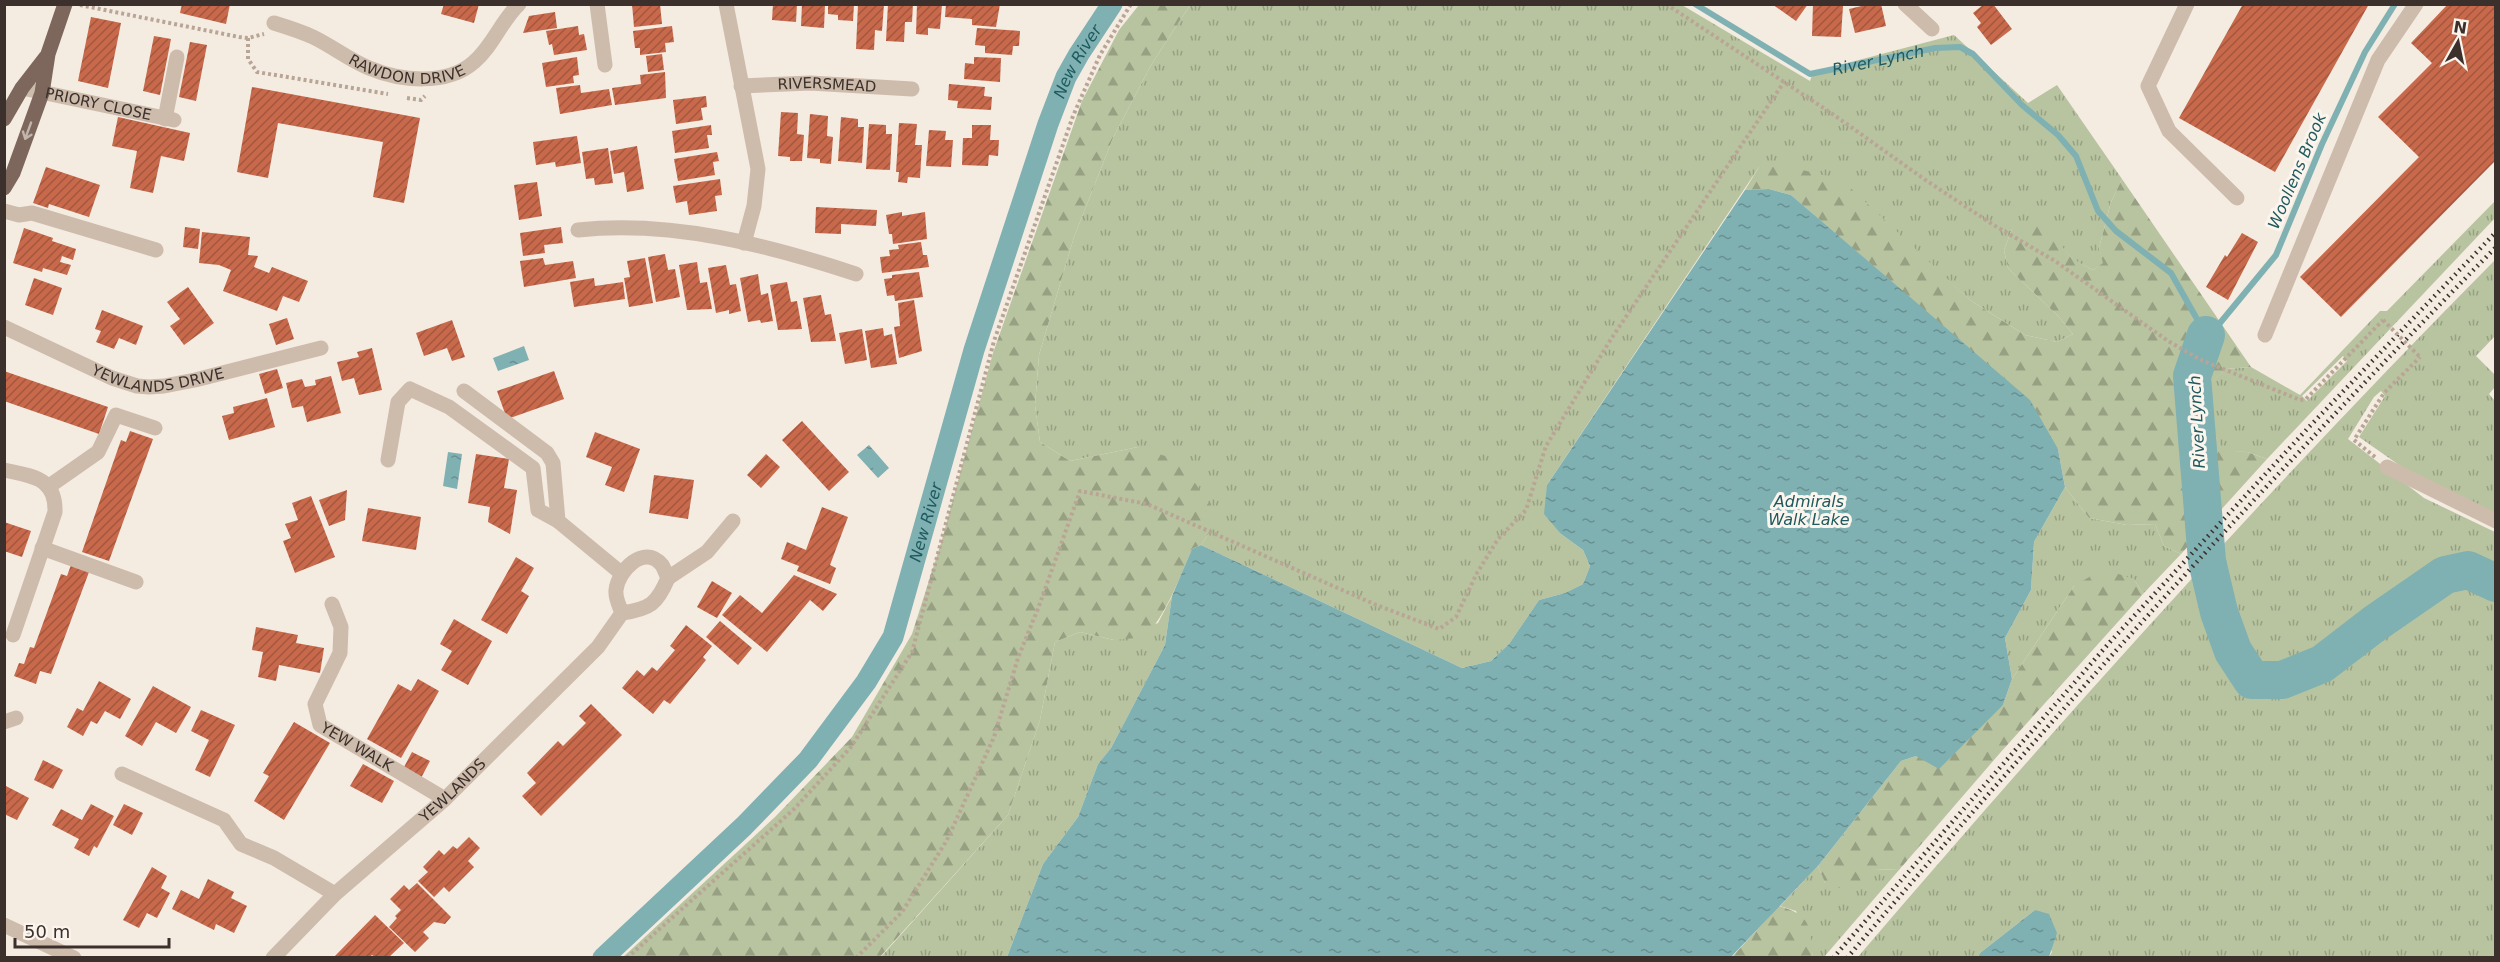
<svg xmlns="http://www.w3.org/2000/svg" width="2500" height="962" viewBox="0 0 2500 962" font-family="'DejaVu Sans',sans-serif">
<defs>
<pattern id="grass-tufts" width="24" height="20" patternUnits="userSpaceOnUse" patternTransform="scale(1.5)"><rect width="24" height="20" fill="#b8c4a0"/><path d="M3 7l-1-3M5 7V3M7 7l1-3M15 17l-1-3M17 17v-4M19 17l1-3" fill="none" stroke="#97a083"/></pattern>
<pattern id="forest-firs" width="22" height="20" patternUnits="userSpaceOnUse" patternTransform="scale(1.5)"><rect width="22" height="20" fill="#b8c4a0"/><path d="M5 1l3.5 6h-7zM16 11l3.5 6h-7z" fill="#97a083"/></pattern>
<pattern id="water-ripples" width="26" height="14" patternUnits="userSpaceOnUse" patternTransform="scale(1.5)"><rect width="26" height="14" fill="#7fb0b2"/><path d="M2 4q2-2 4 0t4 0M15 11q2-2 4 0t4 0" fill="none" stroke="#699091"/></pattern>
<pattern id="building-hatch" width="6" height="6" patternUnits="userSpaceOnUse" patternTransform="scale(1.5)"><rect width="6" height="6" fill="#c8694b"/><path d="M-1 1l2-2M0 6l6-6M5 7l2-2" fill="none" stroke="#a4573f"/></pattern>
</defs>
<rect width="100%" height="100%" fill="#f4ebe1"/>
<path fill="url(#grass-tufts)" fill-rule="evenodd" d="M1190 5H1682L1810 81 1813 72 1954 35 2028 103 2057 85 2122 179 2111 202 2099 248 2104 263 2093 270 2077 262 2062 249 2012 229 2004 250 2008 268 2059 317 2073 334 2057 342 2025 335 1970 300 1928 262 1759 167 1547 485 1561 534 1583 550 1590 566 1583 584 1565 593 1539 600 1509 644 1491 661 1462 668 1201 545 1211 530 1138 447 1070 461 1040 442 1035 405 1039 355 1074 237 1113 138 1151 65Z
M2495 201V218L2267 459 2247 452 2222 451 2211 426 2206 387 2226 369 2251 367 2300 395 2380 311H2387ZM2343 356 2347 361 2307 401 2302 396Z
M2495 260V336L2476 356 2495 375V387L2489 394 2495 401V518L2412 474 2359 437 2385 396 2381 391 2374 397 2348 439 2424 498 2495 532V957H2049L2052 952 2035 910 1980 953 1978 957 1857 958C2062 718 2273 484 2495 260Z
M2065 487 2089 518 2127 525 2155 524 2164 546 2181 554 2143 594 2134 579 2074 586 2012 679 2005 638 2031 590 2034 542Z
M1172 596 1165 645 1111 748 1098 764 1078 817 1043 864 1007 957 880 958 1008 815 1040 720 1055 642 1080 632 1114 640 1158 623Z
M1818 866 1825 883 1875 869 1899 870 1824 957H1811L1813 954 1796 911 1780 906Z"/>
<path fill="url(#forest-firs)" d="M1139 5H1190L1151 65 1113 138 1074 237 1039 355 1035 405 1040 442 1070 461 1138 447 1180 461 1212 508 1211 530 1201 545 1192 549C1179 580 1167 611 1146 637L1114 640 1080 632 1055 642 1040 720 1008 815 880 957 622 958 775 817 852 737 912 634 941 543 993 353 1082 101 1119 30Z
M1759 167H1791L1842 180 1970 300 2025 335 2057 342 2073 334 2059 317 2008 268 2004 250 2012 229 2051 221C2062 250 2065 256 2093 270L2103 263 2099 248 2111 202 2122 179 2251 367 2226 369 2207 387 2211 426 2222 450 2247 452 2267 459 2181 554 2164 546 2155 524 2127 525 2089 518 2065 487 2058 449 1895 285 1791 195 1769 189 1745 190Z
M2103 569 2134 579 2143 594 2000 753 1899 870 1875 869 1851 892 1825 883 1818 866 1901 761 1916 756 2003 705 2012 679 2074 586Z
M1779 906C1811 915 1809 925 1813 954L1811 957 1731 958Z"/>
<path fill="url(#water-ripples)" d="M1769 189 1791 195 2030 400 2058 449 2065 487 2034 542 2031 590 2005 638 2012 679 2003 705 1939 769 1916 756 1901 761 1818 866 1731 957H1007L1043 864 1078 817 1098 764 1111 748 1165 645 1172 596 1192 549 1201 545 1462 668 1491 661 1509 644 1539 600 1565 593 1583 584 1590 566 1583 550 1561 534 1544 514 1547 485 1745 190Z
M524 346 529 360 498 371 493 358Z
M869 445 889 468 878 478 857 455Z
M448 452 462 454 457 489 443 486Z
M2035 910 2049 914 2057 933 2049 957H1978L1980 953Z"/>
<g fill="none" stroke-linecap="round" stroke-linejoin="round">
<path stroke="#7fb0b2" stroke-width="6" id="s1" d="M1695 4 1810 74 1935 48 1960 47 1973 54 2022 105 2058 135 2076 156 2098 211 2116 231 2171 273 2206 335 2220 323 2276 255 2322 144 2365 52 2395 4"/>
<path stroke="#7fb0b2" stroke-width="21" id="s2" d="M603 958 744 826 808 760 866 682 893 637 974 350 1048 124 1066 77 1079 54 1112 4"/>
<path stroke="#7fb0b2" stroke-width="38" d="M2206 335 2192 376 2207 561 2219 612 2233 651 2252 680H2282L2322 664 2374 624 2445 575 2468 570 2496 583"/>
</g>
<path fill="url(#building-hatch)" d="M182 4H230L226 24 180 13Z
M444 4H479L474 23 441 14Z
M632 4H660L662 24 634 27Z
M773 4H797L796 22 772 20Z
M802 4H825L824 28 801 26Z
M828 4H854L853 21 838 20V15L828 14Z
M858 4H884L882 31 875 30 874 50 856 49Z
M888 4H913L912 22H905L904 42 886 41Z
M917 4H942L940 29 928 28V35L916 34Z
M946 4H1000L996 27 972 25V19L945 17Z
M1772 4H1808L1796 21Z
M1813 4 1843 6 1841 37 1812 36Z
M1870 4H1881L1886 26 1855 33 1849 9Z
M1984 4H1993L2012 29 1991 45 1977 27 1981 23 1973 13Z
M2243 4H2369L2275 172 2179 118Z
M2448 4H2496V160L2341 317 2300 277 2419 157 2378 117 2432 63 2411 43Z
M555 12 557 28 523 33 529 16Z
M91 17 121 23 108 88 78 81Z
M578 26 579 35 584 34 587 50 554 55 552 44 549 45 546 31Z
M672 26 674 42 665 43 666 52 640 55V48H635L633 31Z
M977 28 1020 31 1019 46H1013L1012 55 985 53V46L975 45Z
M154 36 171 39 160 95 143 91Z
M190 42 207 45 196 101 179 97Z
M662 54 664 70 648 72 646 56Z
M577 57 579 75 573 76 574 83 546 87 542 63Z
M974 57 1001 58 1000 82 964 79 965 63 974 64Z
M665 72 666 98 615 105 612 88 641 84 640 75Z
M949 84 985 87 984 96 992 97 991 110 957 108 958 101 948 100Z
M580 85 581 93 609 89 612 105 560 114 556 88Z
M252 87 420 118 404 203 373 197 383 142 278 123 268 178 237 172Z
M706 96 707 107 701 108 703 120 676 124 673 100Z
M781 112 798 113 797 134 804 135 802 161H790V157L778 156Z
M810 114 828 116 827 136 833 137 831 164 820 163V159L807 158Z
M118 117 190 133 184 161 161 156 153 193 130 188 137 151 112 146Z
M841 117 858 119V127H864L862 163 838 161Z
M899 123 917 124 915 145H922L920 178 908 177 907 183 898 182 899 172H896Z
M869 124 886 125V134H892L890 170 866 169Z
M711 125 712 135H707L709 148 675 153 672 131Z
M972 125H991L990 140H999L998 156 989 155 988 166 962 165 963 138H972Z
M929 130 946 131 945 140H953L951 167 926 166Z
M577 136 581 163 556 167 555 162 536 165 533 142Z
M637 146 644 189 627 192 624 172 614 174 610 151Z
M608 148 613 183 595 185 594 178 586 179 582 152Z
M717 152 719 161 713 162 715 175 678 181 674 159Z
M46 167 100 185 89 217 49 204 48 208 33 203Z
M720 179 722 195 715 196 717 211 689 215 687 201 676 203 673 186Z
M537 182 542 216 519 220 514 185Z
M816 207 877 210 876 226 841 224V234L815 233Z
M902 212V216L925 212 927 239 893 244 892 234H889L886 215Z
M185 227 200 229 198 249 183 247Z
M561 227 563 243 544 245 545 253 523 256 520 233Z
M24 228 53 238 52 241 76 249 73 260 62 256 60 262 71 265 67 275 43 268 42 272 13 263Z
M202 232 250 237 248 255 258 256 254 267 269 273 272 267 308 281 299 302 283 296 277 311 223 291 231 270 219 265 199 263Z
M2242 233 2258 242 2228 300 2206 287 2225 255 2227 257Z
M921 242 923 255H927L929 267 882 273 880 257 890 256 889 250 899 249 898 245Z
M665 254 668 270 675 269 680 297 656 302 648 257Z
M543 258 545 265 573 261 576 278 524 287 520 261Z
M645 258 653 303 629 307 624 278 630 277 627 261Z
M697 262 700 283 707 282 712 309 687 310 679 265Z
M726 265 730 285 736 284 741 311 729 314V310L716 313 708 268Z
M919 272 923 297 895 301 894 295 887 296 884 279 892 278V275Z
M758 274 761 295 768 293 773 321 761 323 760 320 748 322 740 278Z
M34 278 62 288 53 315 25 305Z
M594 278 595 286 623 282 625 299 574 307 570 282Z
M787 282 791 302 797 301 802 329 778 330 770 285Z
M188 287 214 323 184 345 170 326 180 319 167 302Z
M821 295 825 315 831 314 836 341 811 342 803 298Z
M914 300 922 351 899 358 894 327 900 326 898 303Z
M102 310 143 326 136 345 119 338 114 349 96 342 101 331 95 329Z
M287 318 294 339 276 345 269 324Z
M452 320 465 357 452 361 447 348 424 356 416 333Z
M883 328 884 336 892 334 897 364 871 368 865 331Z
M862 329 867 360 845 364 839 333Z
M372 348 382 390 359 395 354 378 342 381 337 362 359 357 357 352Z
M277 369 283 388 265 394 259 374Z
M4 371 108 407 99 434 4 401Z
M554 371 564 399 507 419 497 391Z
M331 376 341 413 307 422 303 406 292 408 286 383 302 379 305 387 316 385 315 380Z
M267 398 275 427 229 440 222 416 234 413 233 407Z
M802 421 849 472 829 491 782 440Z
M130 431 153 439 109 561 82 552 121 440 126 442Z
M595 432 640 449 624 492 605 485 612 467 586 457Z
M476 454 509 459 504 488 517 490 510 534 488 522 490 507 468 503Z
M766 454 780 467 761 488 747 475Z
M654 475 694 480 688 519 649 513Z
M347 490 345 520 329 526 319 500Z
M311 496 335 557 295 573 283 541 291 538 285 524 298 520 292 503Z
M822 507 848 517 830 565 836 568 830 584 797 571 799 566 781 559 787 542 806 550Z
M368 508 421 517 416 550 362 541Z
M4 522 31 531 22 557 4 551Z
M516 557 534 568 521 591 529 596 507 634 481 620Z
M71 565 89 572 51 674 40 671 36 684 14 676 19 663 24 664 30 647 34 648 61 574 67 576Z
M794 575 837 594 823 611 810 600 767 652 722 615 740 595 762 613Z
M712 581 732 593 717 618 697 607Z
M454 619 492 641 468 685 441 670 452 651 440 644Z
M720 621 752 648 738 665 706 637Z
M686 625 712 646 703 657 706 660 670 704 664 700 653 714 622 688 637 670 644 676 652 667 657 671 675 650 670 646Z
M256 627 298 635 296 643 324 648 320 673 279 665 276 681 258 677 263 652 252 650Z
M418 679 439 691 401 758 367 739 398 684 411 691Z
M99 681 131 699 120 719 105 711 97 724 91 721 83 736 67 727 77 708 83 711Z
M153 686 191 707 176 733 156 722 142 746 125 736Z
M591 704 622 735 541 816 522 796 536 783 527 773 558 741 563 746 586 723 579 716Z
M201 710 235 725 210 777 195 770 209 740 191 731Z
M294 722 330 743 284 820 254 801 269 776 263 773Z
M412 752 430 761 421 778 403 769Z
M43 760 63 770 53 789 34 780Z
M363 764 394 781 382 803 350 786Z
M4 785 29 798 17 820 4 814Z
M91 804 114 816 97 848 94 846 89 856 74 848 79 839 52 825 61 809 82 820Z
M124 804 143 813 132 835 113 825Z
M469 837 480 848 468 861 474 867 449 892 444 887 434 897 418 881 428 872 423 867 439 850 444 855 453 846 457 849Z
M152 867 167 876 161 888 170 893 157 918 147 913 139 928 123 920Z
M208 879 234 892 231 898 247 906 234 933 216 924 214 930 172 909 181 890 199 899Z
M417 883 451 917 445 924 434 922 423 932 429 938 415 952 389 927 397 918 395 916 401 910 390 899 404 885 409 890Z
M375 915 404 943 389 957H375L372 955 370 957H334Z"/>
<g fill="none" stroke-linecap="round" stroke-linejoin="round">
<path stroke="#b9a596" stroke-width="4" stroke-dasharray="3 3" stroke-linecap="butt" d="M1666 4 1834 115 1924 179 1992 224 2055 261 2168 341 2201 360 2300 400 2306 399 2383 320
M80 5 239 37 248 38 264 34
M248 38V59L257 72 388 94
M407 98 421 100 425 96
M2375 457 2354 440 2384 393 2420 357
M627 958 794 809 851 747 912 652 994 341 1073 116 1100 55 1131 4
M856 958 902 912 947 840 994 737 1018 658 1039 606 1080 491 1147 504 1374 604 1439 629 1456 617 1477 573 1498 539 1526 510 1546 446 1611 339 1784 82"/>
<g stroke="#cdbbac" stroke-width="15">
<path d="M597 4 605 65"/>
<path d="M726 4 758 169 754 206 744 243"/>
<path d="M1905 4 1932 29"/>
<path d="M2187 4 2148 86 2169 131 2237 198"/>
<path id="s3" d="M274 23C287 27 300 31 313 37 332 46 349 60 369 68 400 81 447 86 474 62 493 46 501 21 519 4"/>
<path id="s4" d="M741 86 810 83 912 89"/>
<path id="s5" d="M22 88 174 120"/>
<path d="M165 119 177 57"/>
<path d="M4 211 19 215 32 213 156 250"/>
<path d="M578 230C672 220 768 245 856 274"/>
<path id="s6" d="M4 327 112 378 137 386 149 387 164 386 195 380 321 348"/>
<path d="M2265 335 2378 60 2416 4"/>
<path d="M464 391 547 453 553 463 558 521"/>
<path d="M388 460 398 402 410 389 449 407 533 468 538 510 558 521 621 573"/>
<path d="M2387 467 2496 521"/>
<path d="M4 470C31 476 56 477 55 512L13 635"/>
<path d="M48 487 98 452 116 415 155 428"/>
<path d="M42 548 136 582"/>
<path d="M668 578 707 552 733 521"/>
<path id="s7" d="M332 604 341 627 340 653 315 704 320 725 445 799"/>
<path d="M4 722 16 718"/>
<path d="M122 774 224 820 241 844 274 858 335 894"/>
<path d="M4 925 74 958"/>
<path id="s8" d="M273 958 335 894 445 799 598 647 622 613C650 609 657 604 668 578 666 574 664 568 662 565 644 543 618 571 616 590 615 598 619 605 622 613"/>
</g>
<path stroke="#7d675c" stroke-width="15" d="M4 119 22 88 46 57
M4 188 13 173 42 93 48 54 65 4"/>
<path stroke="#3b302b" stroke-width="4.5" stroke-dasharray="1.5 4.5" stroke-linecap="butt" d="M1833 958 2110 642 2309 427 2496 232
M1847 958C2055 713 2271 476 2496 247"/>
<path stroke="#b9a596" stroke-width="4" stroke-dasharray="3 3" stroke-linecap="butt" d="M2383 320 2420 357"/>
</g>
<defs><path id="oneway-shaft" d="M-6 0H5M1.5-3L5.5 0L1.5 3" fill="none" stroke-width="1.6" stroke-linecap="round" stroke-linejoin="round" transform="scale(1.5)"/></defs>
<use stroke="#c2b5ac" href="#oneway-shaft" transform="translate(28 131) rotate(110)"/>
<g text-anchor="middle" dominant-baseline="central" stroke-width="6" stroke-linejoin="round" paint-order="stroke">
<g font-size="15" fill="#3b302b" stroke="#fbf5ee">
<text stroke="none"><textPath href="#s3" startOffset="144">RAWDON DRIVE</textPath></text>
<text stroke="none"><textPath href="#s4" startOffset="86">RIVERSMEAD</textPath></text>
<text stroke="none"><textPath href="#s5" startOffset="78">PRIORY CLOSE</textPath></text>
<text stroke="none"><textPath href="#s6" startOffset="166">YEWLANDS DRIVE</textPath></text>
<text stroke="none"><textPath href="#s7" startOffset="172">YEW WALK</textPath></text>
<text stroke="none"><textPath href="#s8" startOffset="246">YEWLANDS</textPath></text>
</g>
<g font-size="16" font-style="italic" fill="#1f5a5e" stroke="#fbf5ee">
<text stroke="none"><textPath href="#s1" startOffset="204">River Lynch</textPath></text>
<text stroke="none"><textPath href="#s2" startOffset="1040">New River</textPath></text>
<text transform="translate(2297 171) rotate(-67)">Woollens Brook</text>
<text transform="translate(2197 422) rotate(-93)">River Lynch</text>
<text x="1809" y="501">Admirals<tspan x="1809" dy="18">Walk Lake</tspan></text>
<text stroke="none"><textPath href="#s2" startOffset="554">New River</textPath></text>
</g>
</g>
<rect width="2500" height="962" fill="none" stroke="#3b302b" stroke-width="12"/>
<g transform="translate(2458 42) rotate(9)" stroke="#fbf5ee" stroke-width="4.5" paint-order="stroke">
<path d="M0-4.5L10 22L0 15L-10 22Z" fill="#3b302b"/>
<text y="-9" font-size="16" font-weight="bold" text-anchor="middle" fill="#3b302b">N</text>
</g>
<path d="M15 938v9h154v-9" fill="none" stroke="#3b302b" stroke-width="3"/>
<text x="24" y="938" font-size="18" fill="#3b302b" stroke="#fbf5ee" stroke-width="4.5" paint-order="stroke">50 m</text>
</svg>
